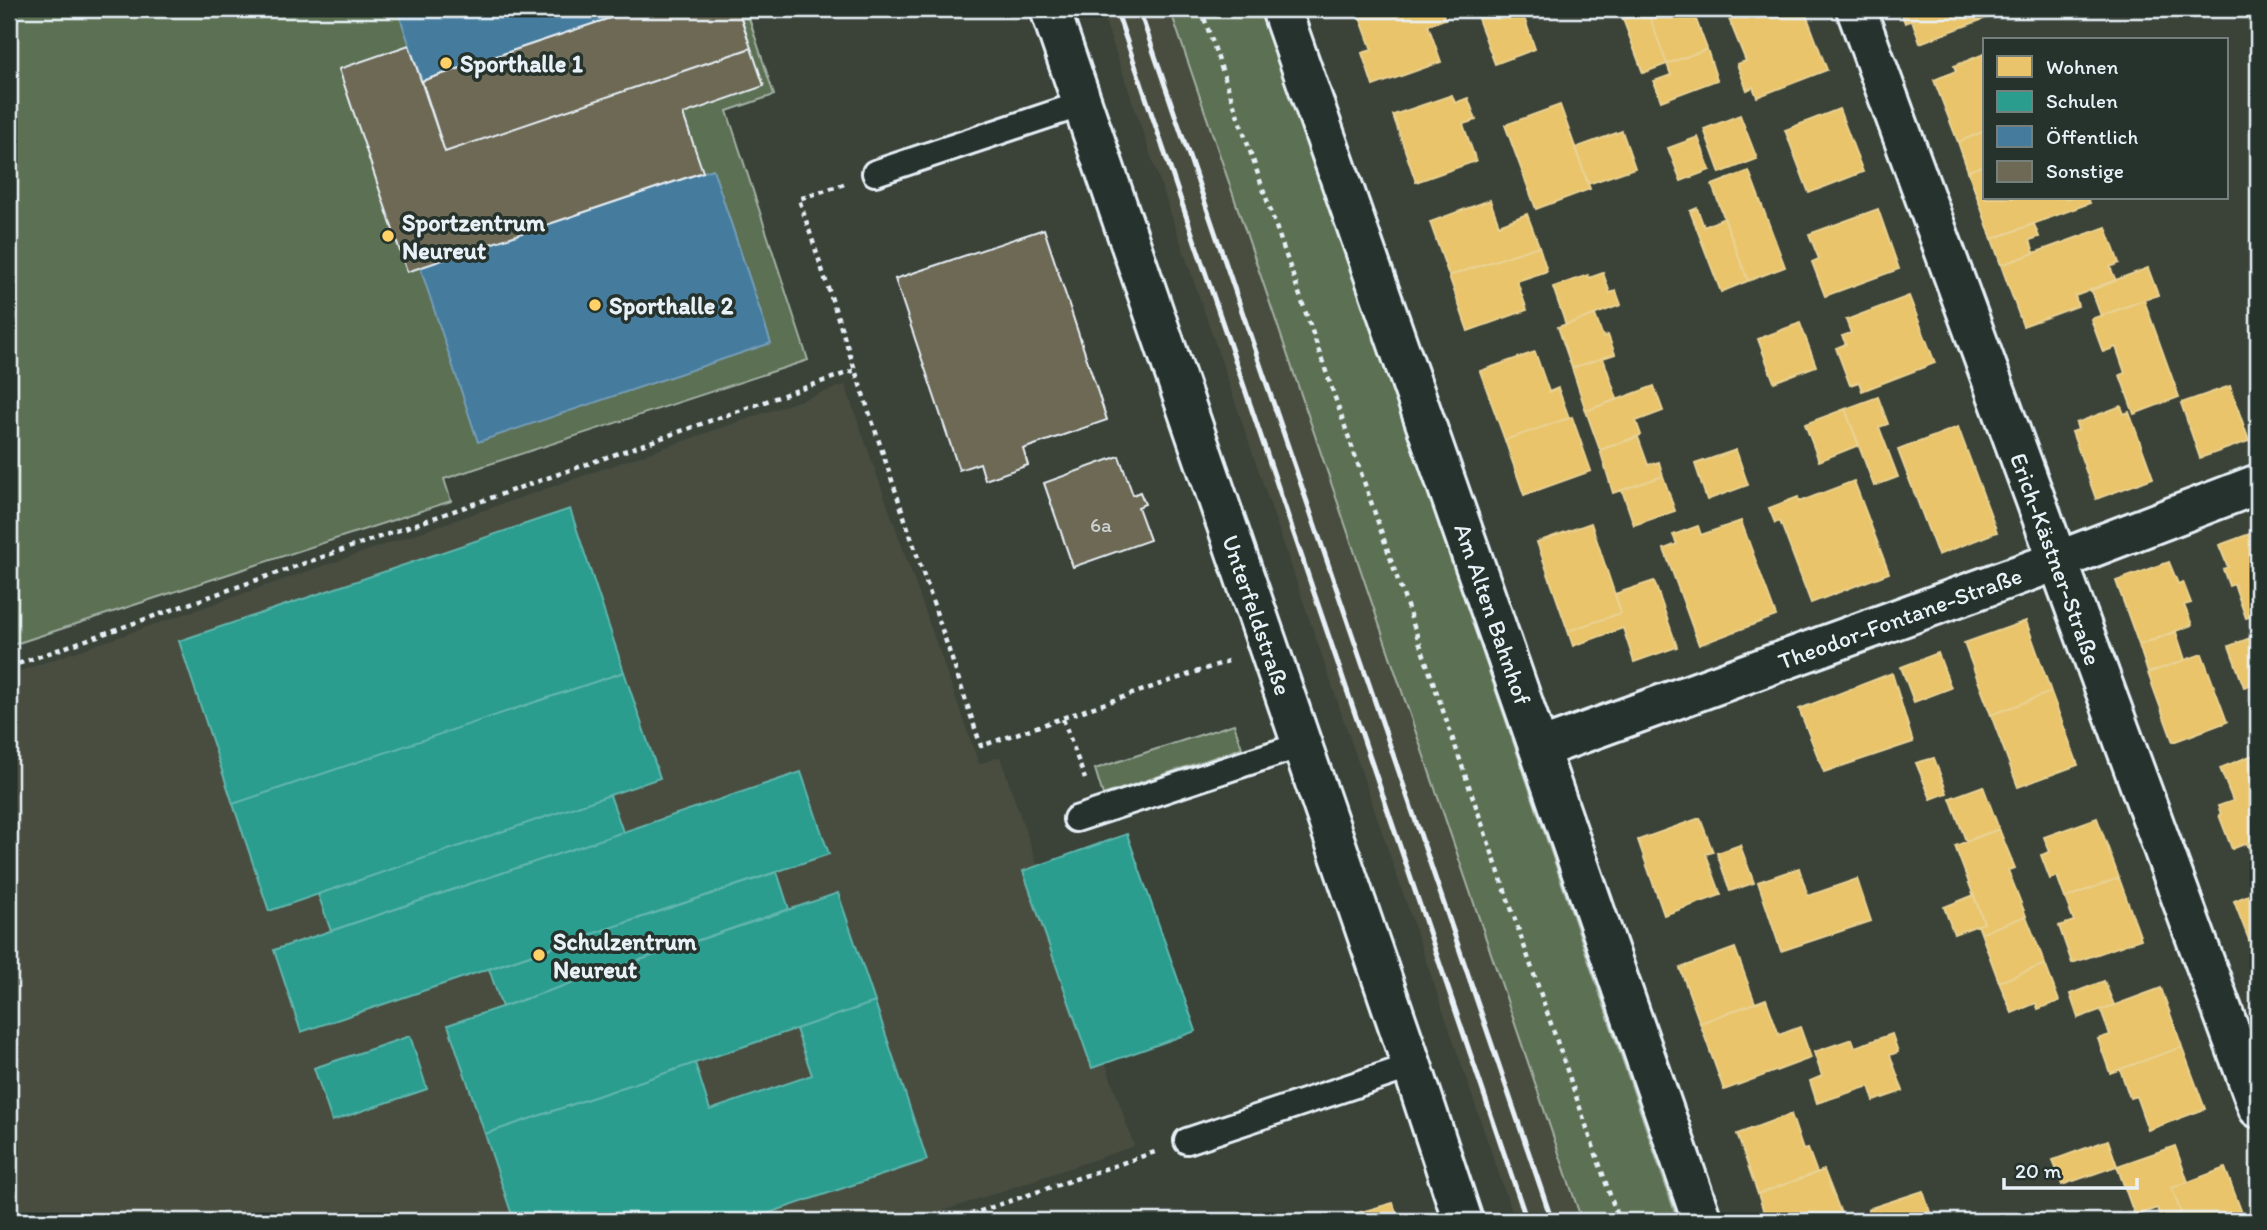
<svg xmlns="http://www.w3.org/2000/svg" width="2267" height="1230" viewBox="0 0 2267 1230" font-family="Itim,sans-serif">
<rect width="100%" height="100%" fill="#3b4339"/>
<filter id="ink" filterUnits="userSpaceOnUse"><feTurbulence type="fractalNoise" baseFrequency=".0143" numOctaves="2"/><feDisplacementMap in="SourceGraphic" scale="14" xChannelSelector="R" yChannelSelector="G"/><feConvolveMatrix kernelMatrix="1 2 1 2 8 2 1 2 1" color-interpolation-filters="sRGB"/></filter>
<g filter="url(#ink)">
<path fill="#4a4e41" d="M1101 9H1170L1582 1221H1515Z
M845 385 979 764 1000 757 1134 1146 913 1221H9V675Z"/>
<path fill="#5b6f52" stroke="#a2b0a5" stroke-width="2" d="M9 9H746L774 95 727 111 808 360 444 479 451 501 9 646Z
M1170 9H1260L1262 11 1678 1221H1582Z
M1234 724 1242 748 1103 795 1095 769Z"/>
<path fill="#e9c46a" stroke="#e9d295" stroke-width="2" d="M1357 9H1441L1445 19 1428 25 1441 62 1373 86 1362 53 1372 50Z
M1496 9H1521L1535 49 1495 64 1477 16Z
M1651 9H1692L1707 49 1667 64 1647 10Z
M1739 9H1804L1827 70 1757 97 1753 87 1747 90 1737 64 1746 61 1729 19 1741 15Z
M1903 9H2010L1920 43 1912 20 1905 23 1900 10Z
M1647 10 1667 64 1643 73 1623 19Z
M1707 49 1717 80 1661 101 1654 81 1671 75 1667 64Z
M1984 54 1985 131 1958 142 1934 80 1956 71 1954 66Z
M1452 95 1455 103 1468 98 1476 120 1463 124 1476 161 1416 182 1393 115Z
M1560 105 1590 189 1536 209 1505 125Z
M1839 109 1863 172 1809 193 1785 130Z
M1740 115 1757 159 1720 173 1704 129Z
M1622 131 1635 168 1588 184 1575 148Z
M1985 131V165L1968 171 1958 142Z
M1698 137 1710 170 1681 181 1668 148Z
M1985 165V198H2087L2090 203 1992 239 1968 171Z
M1749 171 1785 267 1748 281 1712 185Z
M1490 200 1499 225 1527 214 1539 246 1449 276 1430 222Z
M1697 208 1704 227 1724 218 1748 281 1721 292 1690 211Z
M1878 209 1899 269 1825 296 1812 262 1819 259 1809 234Z
M2034 224 2039 237 2030 240 2034 253 2001 265 1992 239Z
M2106 227 2119 263 2110 267 2116 281 2075 296 2078 306 2023 326 2001 265Z
M1539 246 1547 271 1517 281 1527 310 1468 331 1449 276Z
M2148 268 2158 295 2101 316 2091 289Z
M1603 273 1610 293 1616 291 1621 305 1566 325 1553 287 1588 275 1589 278Z
M1909 296 1935 363 1862 391 1859 382 1850 385 1836 348 1846 344 1842 336 1851 333 1846 320Z
M2144 300 2179 397 2134 414 2120 375 2125 373 2116 347 2103 352 2091 319Z
M1595 315 1603 337 1608 335 1615 354 1572 368 1558 327Z
M1800 323 1816 366 1774 382 1758 339Z
M1535 352 1549 392 1558 388 1569 418 1505 440 1480 371Z
M1603 358 1617 399 1586 411 1572 368Z
M1654 386 1663 411 1636 421 1641 435 1600 450 1586 411Z
M2230 386 2249 441 2200 458 2181 403Z
M1878 397 1888 424 1879 427 1898 477 1874 486 1845 409Z
M2121 406 2124 414 2129 412 2153 478 2096 499 2072 432 2078 430 2076 423Z
M1845 409 1859 445 1819 461 1805 424Z
M1572 417 1591 471 1524 495 1505 440Z
M1958 427 1997 532 1938 555 1898 450Z
M1638 437 1648 465 1659 462 1663 476 1613 493 1600 450Z
M1736 450 1748 485 1707 500 1695 464Z
M1663 476 1675 511 1634 525 1622 490Z
M1854 481 1889 573 1811 603 1780 521 1775 523 1769 508 1798 497 1799 502Z
M1741 521 1776 616 1699 645 1664 549 1677 544 1673 535 1698 526 1701 535Z
M1591 523 1621 613 1568 631 1537 542Z
M2258 531V614L2246 618 2234 584 2229 586 2223 569 2228 567 2219 545Z
M2169 562 2178 584 2183 582 2191 603 2184 605 2192 625 2139 645 2116 581Z
M1654 581 1677 647 1634 662 1623 628 1573 646 1568 631 1621 613 1615 594Z
M2026 621 2051 692 1991 715 1964 643Z
M2176 632 2185 660 2148 673 2139 645Z
M2258 635V682L2244 687 2229 646Z
M1938 653 1951 688 1914 702 1901 667Z
M2202 654 2227 722 2173 742 2148 673Z
M1892 673 1913 742 1824 772 1799 709Z
M2051 692 2078 765 2018 787 1991 715Z
M2258 753V855L2252 857 2247 843 2232 849 2219 815 2221 814 2218 806 2233 801 2220 768Z
M1934 758 1947 793 1931 799 1916 763Z
M1983 786 1999 829 1966 841 1950 798Z
M1700 818 1713 852 1706 854 1721 895 1664 915 1638 840Z
M2097 818 2119 878 2065 898 2057 876 2050 879 2041 855 2050 852 2044 837Z
M1999 829 2015 868 2008 870 2026 916 1981 933 1978 925 1984 923 1955 846Z
M1740 845 1754 883 1730 891 1717 853Z
M1799 868 1808 896 1857 879 1871 921 1781 951 1758 882Z
M2119 878 2141 939 2072 963 2059 926 2074 921 2065 898Z
M2258 891V958H2256L2234 901Z
M1974 895 1984 923 1954 934 1944 907Z
M2026 916 2045 964 1999 982 1981 933Z
M1735 948 1755 1003 1700 1023 1680 968Z
M2045 964 2059 1001 2038 1009 2036 1003 2012 1013 1999 982Z
M2104 981 2114 1005 2078 1018 2070 994Z
M2161 988 2182 1047 2110 1073 2098 1039 2110 1035 2101 1010Z
M1766 999 1779 1035 1800 1027 1811 1058 1724 1090 1700 1023Z
M1892 1034 1898 1052 1890 1055 1903 1091 1874 1101 1869 1086 1817 1103 1810 1081 1822 1076 1814 1052 1852 1039 1855 1047Z
M2182 1047 2205 1109 2148 1130 2136 1096 2130 1098 2120 1069Z
M1791 1114 1803 1150 1808 1149 1817 1173 1758 1194 1737 1134Z
M2108 1140 2117 1166 2062 1185 2053 1160Z
M2175 1146 2188 1182 2172 1188 2181 1213 2161 1220 2157 1208 2135 1216 2117 1166Z
M2225 1168 2245 1221H2162L2181 1213 2172 1188Z
M1824 1170 1844 1221H1767L1758 1194Z
M1923 1191 1933 1221H1871L1868 1209Z
M1393 1203 1399 1221H1329Z"/>
<path fill="#2a9d8f" stroke="#63b6ae" stroke-width="2" d="M570 509 624 672 233 804 179 641Z
M624 672 660 778 269 911 233 804Z
M801 772 829 854 301 1032 274 950Z
M610 795 623 832 331 931 318 894Z
M1127 834 1196 1031 1092 1068 1023 871Z
M777 872 789 909 502 1007 489 969Z
M838 893 875 1002 485 1134 448 1025Z
M875 1002 927 1160 745 1221H514L485 1134 695 1063 710 1110 812 1075 796 1029Z
M410 1036 427 1089 332 1121 314 1068Z"/>
<path fill="#457b9d" stroke="#769eb8" stroke-width="2" d="M397 9H637L422 81Z
M713 169 771 343 478 442 420 267Z"/>
<path fill="#6d6955" stroke="#e8f1f8" stroke-width="2" d="M637 9H738L751 48 445 152 422 81Z
M409 45 445 152 751 48 764 86 683 114 703 172 407 272 339 69Z
M1044 229 1107 420 1023 449 1028 465 985 480 980 463 959 470 895 279Z
M1119 456 1133 495 1140 492 1145 504 1138 507 1150 540 1073 567 1044 483Z"/>
<g fill="none" stroke-linecap="round" stroke-linejoin="round">
<defs>
<path id="service" d="M875 173 1082 104
M1076 819 1301 745
M1187 1141 1412 1066"/>
<path id="minor" d="M1050 9 1412 1066 1463 1221
M1281 9 1539 749 1702 1221
M1856 9 2258 1108
M1539 749 2057 561 2258 484"/>
</defs>
<use href="#service" stroke="#e8f1f8" stroke-width="30"/>
<use href="#minor" stroke="#e8f1f8" stroke-width="44"/>
<path stroke="#e8f1f8" stroke-width="4.5" stroke-dasharray="5 5" stroke-linecap="butt" d="M1201 9 1619 1221
M844 184 799 199 855 370
M9 667 855 370 981 746 1228 661
M1063 719 1085 779
M951 1221 1155 1152"/>
<use href="#service" stroke="#26332d" stroke-width="24"/>
<use href="#minor" stroke="#26332d" stroke-width="38"/>
<path stroke="#e8f1f8" stroke-width="5" d="M1116 9 1527 1221
M1139 9 1552 1221"/>
</g>
</g>
<g fill="#ffd166" stroke="#26332d" stroke-width="2.5">
<circle cx="446" cy="63" r="7"/>
<circle cx="388" cy="236" r="7"/>
<circle cx="595" cy="305" r="7"/>
<circle cx="539" cy="955" r="7"/>
</g>
<g text-anchor="middle" dominant-baseline="central" stroke-width="7" stroke-linejoin="round" paint-order="stroke">
<g font-size="21" fill="#c9cfcf">
<text x="1101" y="524">6a</text>
</g>
<g font-size="24" font-weight="bold" fill="#e8f1f8" stroke="#26332d" text-anchor="start">
<text x="460" y="63">Sporthalle 1</text>
<text x="402" y="222">Sportzentrum<tspan x="402" dy="28">Neureut</tspan></text>
<text x="609" y="305">Sporthalle 2</text>
<text x="553" y="941">Schulzentrum<tspan x="553" dy="28">Neureut</tspan></text>
</g>
<g font-size="24" fill="#e8f1f8" stroke="#26332d">
<text transform="translate(2056 559) rotate(70)">Erich-Kästner-Straße</text>
<text transform="translate(1493 614) rotate(71)">Am Alten Bahnhof</text>
<text transform="translate(1257 615) rotate(71)">Unterfeldstraße</text>
<text transform="translate(1900 618) rotate(-20)">Theodor-Fontane-Straße</text>
</g>
</g>
<rect width="2267" height="1230" fill="none" stroke="#26332d" stroke-width="35"/>
<rect x="18" y="18" width="2232" height="1195" fill="none" stroke="#e8f1f8" stroke-width="2.5" filter="url(#ink)"/>
<rect x="1983" y="38" width="245" height="161" fill="#26332d" stroke="#747f7e" stroke-width="2"/>
<rect x="1997" y="56" width="35" height="21" fill="#e9c46a" stroke="#747f7e" stroke-width="2"/>
<text x="2046" y="74" font-size="21" fill="#e8f1f8">Wohnen</text>
<rect x="1997" y="91" width="35" height="21" fill="#2a9d8f" stroke="#747f7e" stroke-width="2"/>
<text x="2046" y="108" font-size="21" fill="#e8f1f8">Schulen</text>
<rect x="1997" y="126" width="35" height="21" fill="#457b9d" stroke="#747f7e" stroke-width="2"/>
<text x="2046" y="144" font-size="21" fill="#e8f1f8">Öffentlich</text>
<rect x="1997" y="161" width="35" height="21" fill="#6d6955" stroke="#747f7e" stroke-width="2"/>
<text x="2046" y="178" font-size="21" fill="#e8f1f8">Sonstige</text>
<path d="M2004 1178v10h133v-10" fill="none" stroke="#e8f1f8" stroke-width="3.5"/>
<text x="2015" y="1178" font-size="21" fill="#e8f1f8" stroke="#26332d" stroke-width="5" paint-order="stroke">20 m</text>
</svg>
